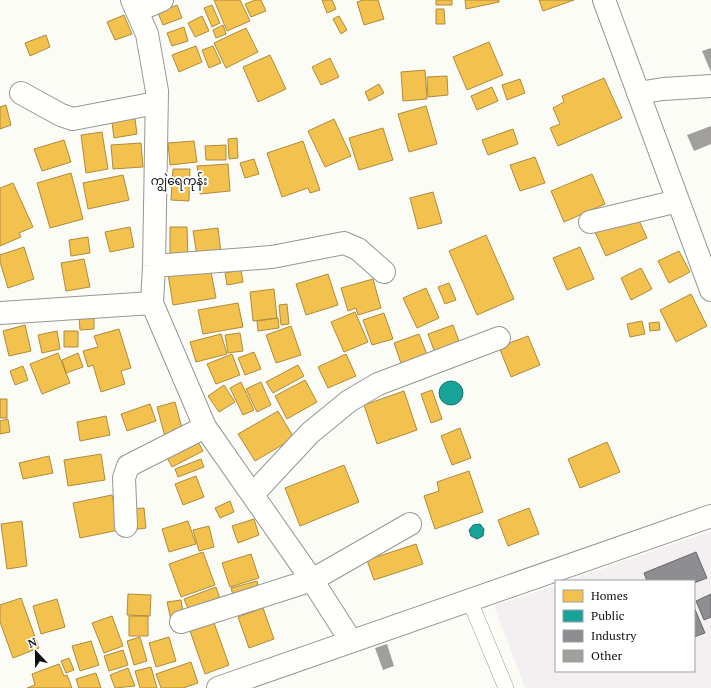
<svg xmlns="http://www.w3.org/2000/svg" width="711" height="688" viewBox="0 0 711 688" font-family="'PT Serif','Noto Sans Myanmar',serif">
<rect width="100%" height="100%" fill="#fcfcf7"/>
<path fill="#f4f0f2" d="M711 531V688H525L494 606 556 585V671H694V581H567Z"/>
<path fill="#f2c14e" stroke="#ae8c3b" d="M214 0H240L250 21 227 31Z
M255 0H261L266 11 251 17 245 4Z
M322 0H332L336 9 327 13Z
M363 0H378L384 19 364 25 357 2Z
M436 0H452V5H436Z
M465 0H499V2L466 9Z
M539 0H574L543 11Z
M177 5 182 18 163 25 158 13Z
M212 5 220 23 212 27 204 8Z
M436 9H444L445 24H436Z
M124 15 132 34 115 40 107 22Z
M202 16 209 31 195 37 188 23Z
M339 16 347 30 341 34 333 19Z
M223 25 226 34 216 38 213 30Z
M184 27 188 41 172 46 167 33Z
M246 28 258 52 226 68 214 43Z
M46 35 50 47 30 56 25 43Z
M489 42 503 75 467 90 453 57Z
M196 46 202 62 179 72 172 55Z
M213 46 221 63 209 68 202 50Z
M270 55 286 89 258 102 243 67Z
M330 58 339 77 321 85 312 67Z
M425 70 427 99 403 101 401 72Z
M447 76 448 95 428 97 427 77Z
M604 78 622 118 558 146 550 128 560 124 553 108 564 102 562 96Z
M520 79 525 93 507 100 502 85Z
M379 84 384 93 369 101 365 92Z
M492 87 498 101 477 110 471 96Z
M6 105 11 125 0 129V107Z
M426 106 437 144 409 152 398 114Z
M134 111 137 134 114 138 111 115Z
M334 119 351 156 325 167 308 131Z
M383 128 393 160 359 170 349 138Z
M513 129 518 144 488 155 482 140Z
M102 132 108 169 86 173 81 135Z
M237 138 238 158 229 159 228 139Z
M64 140 71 162 42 171 34 149Z
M194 141 197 162 170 165 168 143Z
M303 141 320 190 310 193 308 188 282 197 267 153Z
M141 143 143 167 113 169 111 145Z
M226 145V160H206L205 146Z
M535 157 545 183 520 191 510 165Z
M254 159 259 174 245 178 240 163Z
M228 164 230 191 200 194 197 166Z
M173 169H190L189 201 171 200Z
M71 173 83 219 50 228 37 183Z
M592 174 605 204 564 222 551 191Z
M123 175 129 200 88 209 83 183Z
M13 183 33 227 19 233 21 237 0 246V188Z
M433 192 442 223 418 229 410 198Z
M637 216 647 238 606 256 594 230Z
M130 227 134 247 110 252 105 232Z
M170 227H187L188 259 170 260Z
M218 228 221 253 197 256 193 231Z
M486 235 514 299 477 315 449 251Z
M88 237 90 253 71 256 69 240Z
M24 247 34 279 8 288 0 262V255Z
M580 247 594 279 567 290 553 258Z
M679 251 690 272 669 283 658 261Z
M84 259 90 287 66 291 61 263Z
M210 267 216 298 173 305 168 274Z
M641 268 652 289 631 300 621 278Z
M241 270 243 282 227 285 225 273Z
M328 274 338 305 306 315 296 284Z
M373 279 381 308 358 315 356 308 348 311 341 288Z
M449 283 456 300 445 304 438 287Z
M426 288 439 318 417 328 403 298Z
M274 289 277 318 253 321 250 292Z
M691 294 707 326 676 342 660 310Z
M238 303 243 327 203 334 198 310Z
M287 304 289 324 281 325 279 305Z
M355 312 368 342 344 352 331 322Z
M384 313 393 339 372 345 363 320Z
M79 317H94V329L80 330Z
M278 318 279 328 258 331 257 321Z
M642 321 645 334 630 337 627 324Z
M659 322 660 330 650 331 649 323Z
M25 325 31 351 9 356 3 331Z
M453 325 461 347 436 356 428 334Z
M291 326 301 355 276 363 266 335Z
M119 329 131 368 121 371 125 384 101 392 93 365 88 367 83 351 98 347 94 336Z
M57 331 60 349 42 353 38 335Z
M64 331H78V347H64Z
M240 333 243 351 228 353 225 335Z
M221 334 227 354 196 362 190 342Z
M419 334 428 357 402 366 394 343Z
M528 336 540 365 511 377 499 347Z
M254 352 261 369 245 375 238 358Z
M58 353 70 383 42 394 30 364Z
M78 353 83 367 66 373 62 360Z
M232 354 240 375 216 384 207 364Z
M346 354 356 376 328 388 318 367Z
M298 365 304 376 273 393 266 382Z
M23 366 28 380 15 385 10 371Z
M305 380 317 402 287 419 275 396Z
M241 382 254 410 243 415 230 388Z
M261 382 271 405 257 412 246 389Z
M224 385 235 402 219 412 208 396Z
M432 390 442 419 431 423 421 394Z
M404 391 417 430 377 444 364 405Z
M0 399H7V418H0Z
M175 402 183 432 165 437 157 407Z
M150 404 156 421 127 431 121 414Z
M278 411 294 438 255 461 238 434Z
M106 416 110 435 80 441 77 422Z
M8 419 10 432 0 434V421Z
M460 428 471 458 452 465 441 436Z
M196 438 203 451 172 467 165 454Z
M607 442 620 472 580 488 568 459Z
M101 454 105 480 68 486 64 460Z
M49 456 53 473 23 479 19 463Z
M201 459 204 467 178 477 175 469Z
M344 465 359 502 300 526 285 488Z
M469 471 483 512 435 529 424 496 439 491 437 482Z
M196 476 204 497 183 505 175 484Z
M112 495 119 530 80 538 73 503Z
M230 501 234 512 220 518 215 508Z
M144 508 146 528 131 530 129 509Z
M529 508 539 534 508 546 498 520Z
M254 519 259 535 238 543 232 526Z
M22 521 27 566 7 569 1 524Z
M188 521 196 544 169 552 162 529Z
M209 526 214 547 199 551 193 530Z
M416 544 423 564 374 580 367 560Z
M203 552 215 585 181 597 169 564Z
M251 554 259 578 230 587 222 563Z
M257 581 259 592 234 599 231 588Z
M216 587 220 599 189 611 184 599Z
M128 594 151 595 150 616 127 615Z
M21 598 39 648 13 658 0 622V605Z
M57 599 65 627 41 634 33 606Z
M181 600 184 617 171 620 167 602Z
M263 608 274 639 249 648 238 617Z
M112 616 123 646 104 653 92 623Z
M129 616H148V636H129Z
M213 620 229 665 205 674 189 628Z
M140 637 147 661 134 665 127 641Z
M169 637 176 661 156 667 149 643Z
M91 641 99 665 80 671 72 646Z
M123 650 128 665 109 671 104 656Z
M69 658 74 670 66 673 61 661Z
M191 662 198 683 183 688H161L156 674Z
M59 664 64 676 67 675 72 688H27L35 685 32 674Z
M151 667 157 688H140L135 671Z
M128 668 135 686 115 688 110 675Z
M96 673 101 688H79L76 679Z"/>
<path fill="#17a398" stroke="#15776f" d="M439 393a12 12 0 1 1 24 0a12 12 0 1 1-24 0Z
M480 524 484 529 483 536 477 539 471 536 469 530 473 525Z"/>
<path fill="#8d8d92" stroke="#68686b" d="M696 552 707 578 694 583V581H647L644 573Z
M711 594V617L704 620 696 601Z
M694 607 705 633 694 637Z"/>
<path fill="#a09f9c" d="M711 48V72L702 51Z
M711 126V144L694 151 687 135Z
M387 644 394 666 383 670 375 648Z"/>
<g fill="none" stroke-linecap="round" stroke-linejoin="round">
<defs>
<path id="lane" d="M469 599 506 688"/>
<path id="street" d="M132 0 147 34 157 91 154 266 152 303 205 427 312 580 351 641
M604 0 711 290
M137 11 162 0
M21 93 61 115 73 119 156 103
M638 93 663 89 711 86
M590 222 678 201
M154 266 272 257 344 243 358 249 384 272
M0 313 152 303
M253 494 310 433 349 401 378 384 499 338
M126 526 124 478 128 466 205 427
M181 622 312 580 410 524
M218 688 711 516"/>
</defs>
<use href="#lane" stroke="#969694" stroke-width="16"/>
<use href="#street" stroke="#969694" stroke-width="24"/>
<use href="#lane" stroke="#fffffe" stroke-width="15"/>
<use href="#street" stroke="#fffffe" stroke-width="22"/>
</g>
<g text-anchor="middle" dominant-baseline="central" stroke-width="4" stroke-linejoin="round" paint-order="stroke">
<g font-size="12" fill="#101010" stroke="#fff">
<text x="179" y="180">ကျွဲရေကုန်း</text>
</g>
</g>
<rect x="555" y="580" width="140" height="92" fill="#ffffff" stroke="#9f9f9f"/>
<rect x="563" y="590" width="20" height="12" fill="#f2c14e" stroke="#9f9f9f"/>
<text x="591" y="600" font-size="12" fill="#101010">Homes</text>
<rect x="563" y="610" width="20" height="12" fill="#17a398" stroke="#9f9f9f"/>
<text x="591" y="620" font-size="12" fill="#101010">Public</text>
<rect x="563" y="630" width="20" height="12" fill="#8d8d92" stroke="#9f9f9f"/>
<text x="591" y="640" font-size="12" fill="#101010">Industry</text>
<rect x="563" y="650" width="20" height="12" fill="#a09f9c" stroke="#9f9f9f"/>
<text x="591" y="660" font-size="12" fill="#101010">Other</text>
<g transform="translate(36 652) rotate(338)" stroke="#ffffff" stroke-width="3" paint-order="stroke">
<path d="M0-3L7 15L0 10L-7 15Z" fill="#101010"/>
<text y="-6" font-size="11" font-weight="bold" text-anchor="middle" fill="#101010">N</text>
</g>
</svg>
